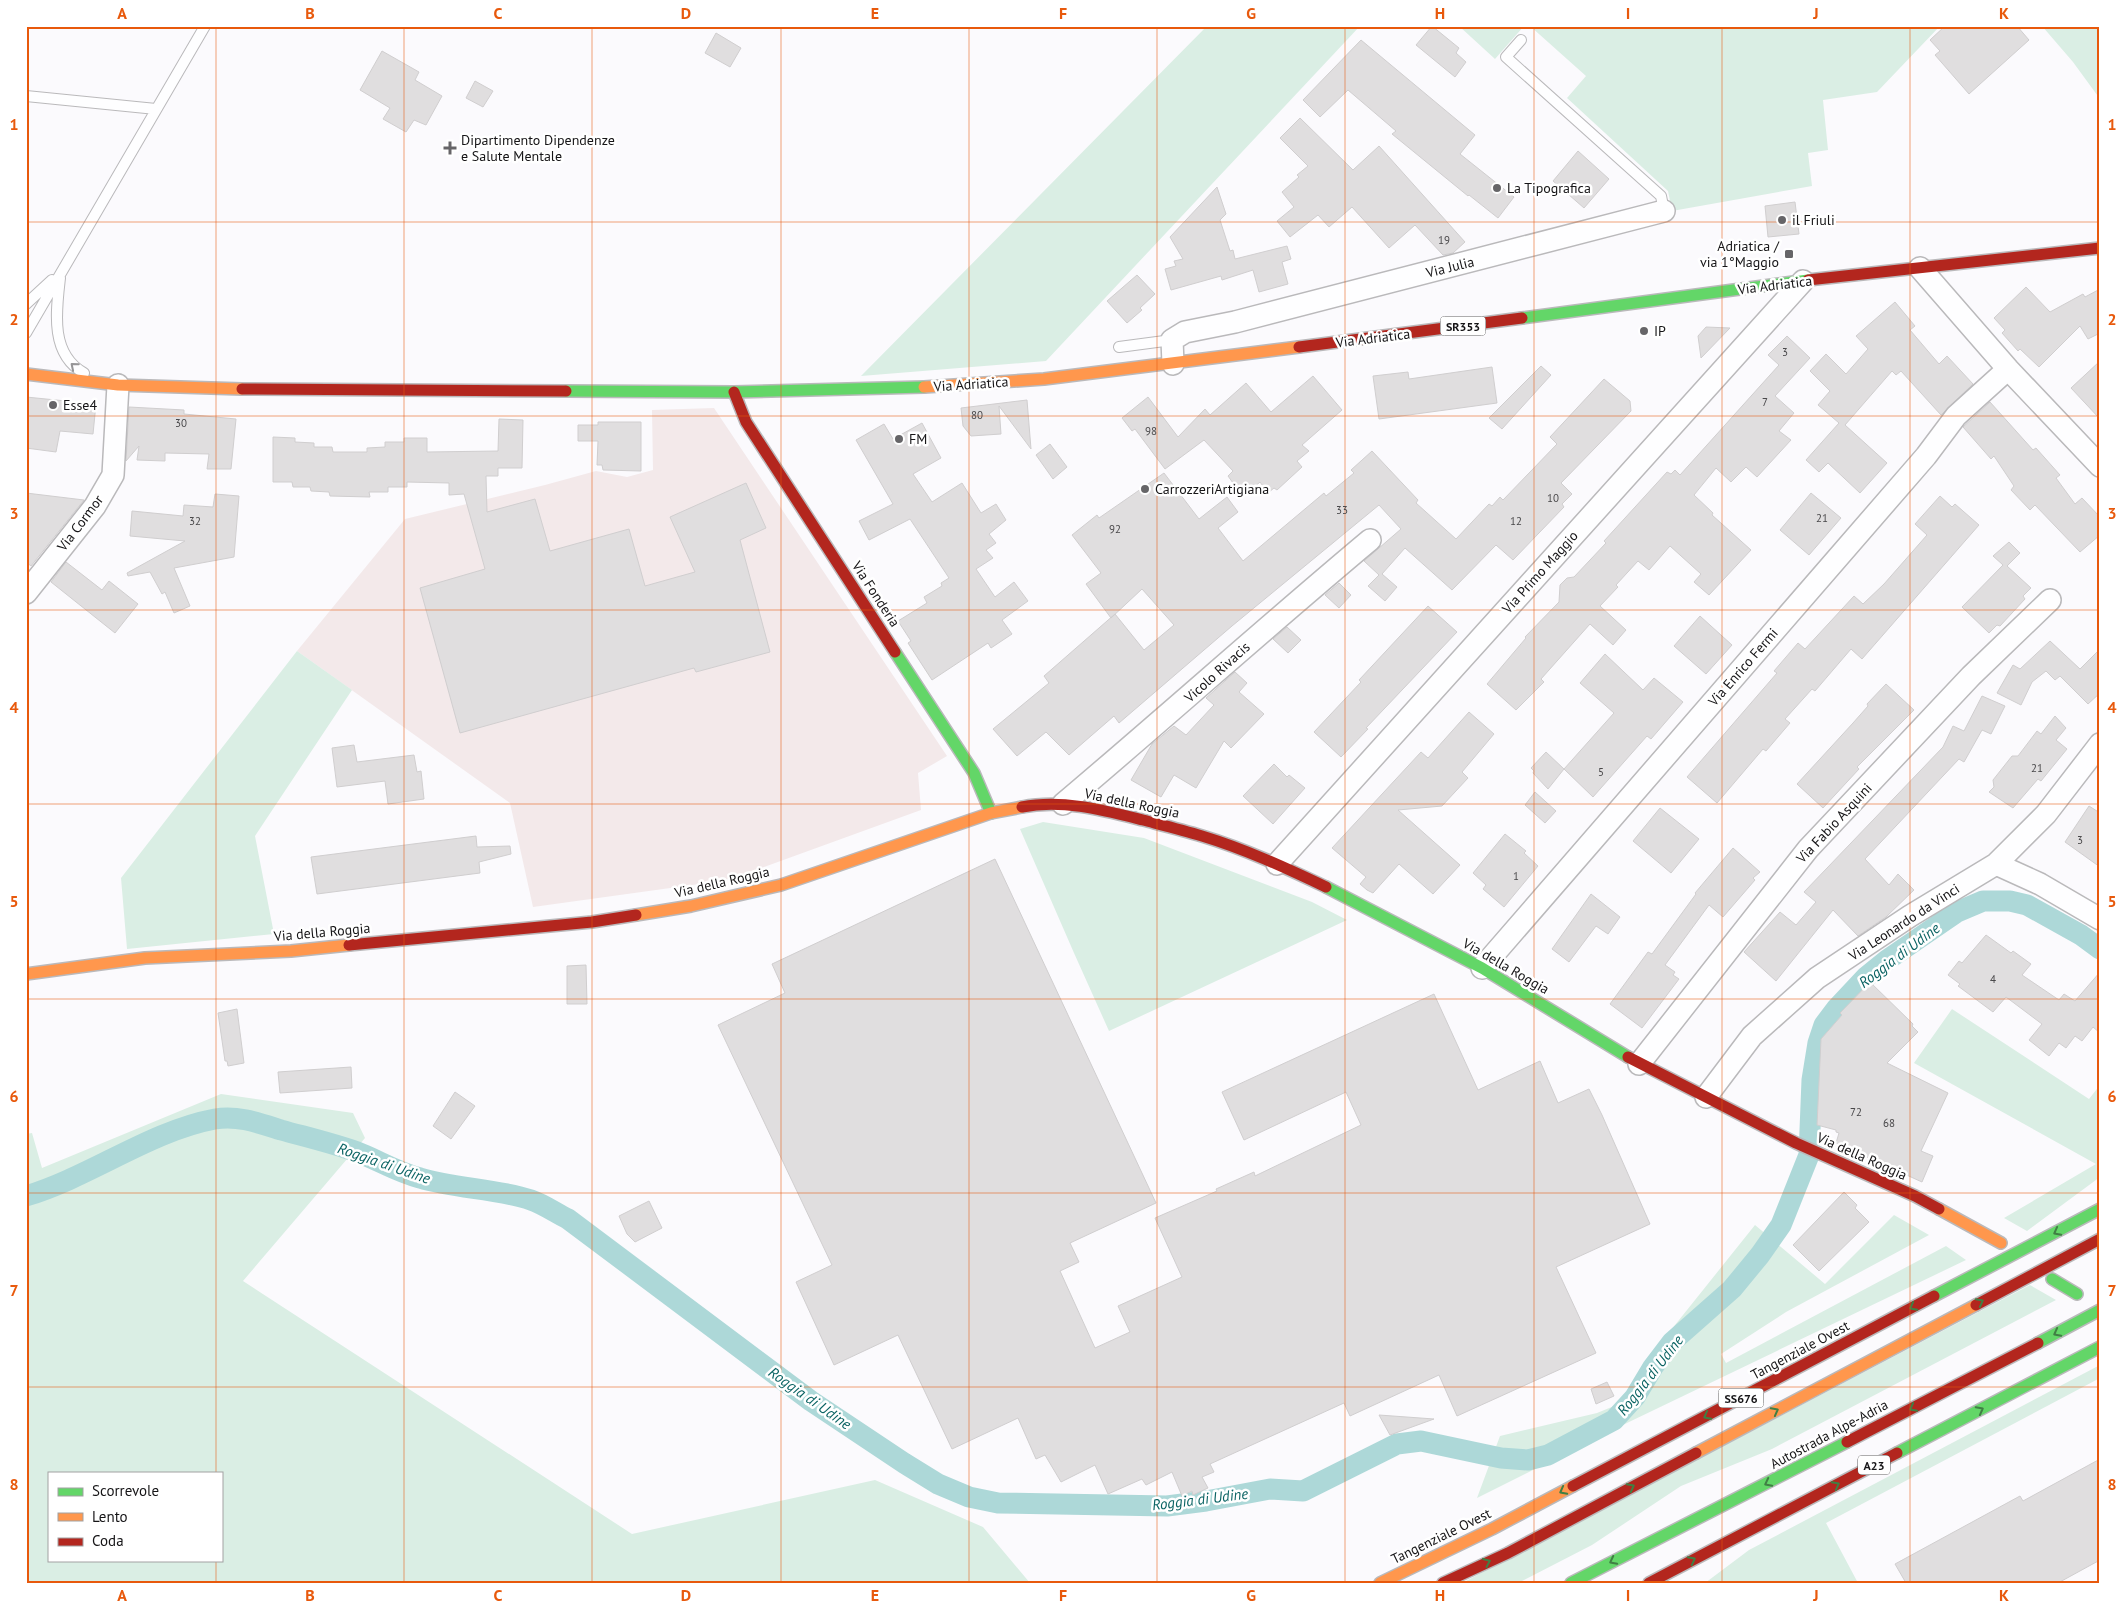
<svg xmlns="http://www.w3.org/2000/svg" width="2126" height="1609" viewBox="0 0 2126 1609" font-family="'PT Sans',sans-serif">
<rect width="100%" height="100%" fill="#fbfafd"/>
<path fill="#f3e9ea" d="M714 408 947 756 918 773 921 810 753 871 721 881 533 907 510 803 297 651 405 519 545 485 596 471 627 477 653 470 652 410Z"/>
<path fill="#daeee4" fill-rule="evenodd" d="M1207 26H1360L1046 361 861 376Z
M1459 26H1524L1495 59Z
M1530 26H1940L1877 92 1823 100 1828 150 1808 153 1812 186 1672 211 1668 191 1567 98 1586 76Z
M2042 26H2100V99L2073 62Z
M297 651 352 690 255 836 274 934 127 949 121 878Z
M1043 822 1144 838 1312 902 1347 920 1109 1031 1074 953 1020 829Z
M1952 1009 2089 1099 2100 1085V1177L2027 1231 2004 1218 2096 1164 1914 1063Z
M221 1094 353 1113 365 1138 243 1281 632 1534 875 1480 983 1527 1030 1583H26V1134L32 1133 42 1168ZM49 1473H221V1560H49Z
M1894 1215 1929 1235 1786 1312 1721 1354 1726 1363 1946 1246 1966 1260 1629 1422 1477 1498 1500 1436 1597 1413 1619 1404 1667 1335 1755 1225 1825 1284Z
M2030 1285 2056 1300 1772 1449 1681 1486 1592 1545 1518 1583H1462Z
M2100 1365V1378L1826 1523 1858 1583H1705L1749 1550Z"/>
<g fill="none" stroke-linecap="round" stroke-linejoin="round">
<path stroke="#add8d8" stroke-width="21" d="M26 1196C90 1177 150 1131 215 1119 238 1115 259 1123 281 1130 306 1137 332 1143 357 1152 378 1160 397 1172 420 1178 456 1189 495 1188 531 1200 543 1204 556 1213 568 1219L811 1401 904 1463 938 1484 969 1497 998 1503 1167 1506 1206 1501 1270 1489 1303 1491 1397 1444 1421 1441 1501 1458 1528 1460 1548 1455 1614 1420 1635 1397 1653 1367 1672 1342 1732 1289 1760 1255 1781 1225 1809 1155 1812 1080 1818 1043 1824 1025 1836 1009 1866 977 1887 960 1957 912 1983 901H2010L2027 905 2081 935 2100 949"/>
</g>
<path fill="#e0dedf" stroke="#d0cecf" d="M1432 26 1459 48 1456 53 1466 62 1455 77 1416 45Z
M1945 26H2017L2029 40 1969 94 1935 55 1940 51 1930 40Z
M716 33 741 48 730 67 705 53Z
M1361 40 1475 135 1460 154 1514 197 1498 218 1469 195 1468 196 1392 134 1396 131 1348 90 1320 117 1303 100Z
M382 51 419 72 415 80 442 96 426 125 414 120 406 132 383 119 390 108 360 90Z
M475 81 493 91 483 107 466 98Z
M1300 118 1353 170 1379 146 1465 242 1453 253 1443 255 1415 225 1389 248 1352 207 1329 227 1318 215 1290 237 1277 221 1294 207 1282 192 1299 177 1297 175 1308 166 1280 138Z
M1578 151 1609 179 1584 208 1553 181Z
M1217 187 1226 214 1220 220 1230 251 1233 250 1235 259 1287 246 1291 259 1282 262 1288 284 1259 292 1253 270 1222 280 1221 276 1171 290 1165 269 1176 266 1174 261 1183 259 1170 237Z
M1795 202 1799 234 1768 237 1765 206Z
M1137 275 1155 294 1140 308 1142 310 1127 323 1107 301Z
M2026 287 2050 312 2083 294 2085 297 2100 289V333L2088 339 2080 326 2039 367 2020 349 2018 351 2002 333 2005 330 1994 318Z
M1895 302 1915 326 1910 330 1939 364 1947 356 1973 384 1941 415 1901 371 1896 375 1892 371 1845 425 1887 463 1860 493 1828 463 1819 472 1806 460 1839 423 1818 405 1830 391 1810 371 1826 354 1846 374 1868 349 1856 336Z
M1706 327 1730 328 1701 358 1698 336Z
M1787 336 1810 358 1775 396 1794 413 1779 431 1791 440 1757 477 1746 467 1731 482 1716 468 1694 495 1713 513 1712 515 1751 550 1709 595 1694 582 1701 574 1670 546 1649 570 1638 561 1616 585 1618 587 1600 606 1626 630 1613 645 1590 624 1541 679 1544 682 1516 710 1487 684 1526 638 1525 637 1559 602 1560 585 1567 578 1574 577 1606 543 1604 541 1667 472 1671 474 1675 470 1680 475 1779 365 1768 355Z
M2100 361V419L2071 388Z
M1541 366 1551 375 1502 429 1489 418Z
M1492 367 1497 403 1379 419 1373 376 1408 372 1409 379Z
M1313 376 1342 410 1302 445 1309 451 1297 461 1302 467 1277 490 1274 488 1268 493 1260 482 1243 497 1228 476 1233 471 1204 440 1165 469 1135 429 1132 431 1122 418 1148 397 1178 437 1205 409 1210 415 1246 383 1271 412Z
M1604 379 1630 401 1631 411 1561 483 1572 494 1562 504 1564 507 1513 560 1496 545 1452 590 1405 548 1382 574 1397 587 1385 601 1368 586 1379 575 1364 561 1401 529 1379 505 1232 626 1119 723 1114 716 1069 755 1046 732 1017 756 993 729 1049 683 1044 676 1115 614 1144 650 1174 625 1142 589 1111 618 1086 584 1101 573 1072 535 1097 515 1099 518 1164 473 1199 519 1227 497 1238 512 1218 528 1243 561 1324 493 1326 496 1354 473 1351 470 1372 451 1418 500 1416 503 1456 539 1489 504 1492 506 1500 497 1503 500 1557 444 1550 437Z
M26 397 96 404 93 434 60 431 56 452 26 448Z
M1027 400 1031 449 999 406 1001 434 971 436 963 426 961 408Z
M1990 402 2033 450 2036 448 2060 475 2056 478 2075 504 2082 498 2100 517V535L2080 552 2035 505 2030 510 2011 490 2014 486 1994 456 1991 459 1963 427Z
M129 407 184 410V414L236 419 231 469H207L209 454 165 453V461L137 460 139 446 126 461Z
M499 419 523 420 522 468H498V476H486L487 512 535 499 550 551 629 529 645 586 695 572 670 517 746 483 766 528 740 540 770 652 696 672 694 668 460 733 420 588 485 569 464 494 449 495V483L407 482V487H388V492H369L370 497 330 496 329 492 311 491 310 487H293L292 482H273V437L295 438V442L314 443V447H332L333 452H367V448L385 447V442H404V438H427V452L498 451Z
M598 422H641V471L603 470 602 465H597L598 441H578V425H598Z
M922 423 941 458 913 474 932 502 962 483 981 513 996 504 1006 520 989 534 996 543 986 550 993 558 976 569 995 597 1014 582 1028 601 1002 620 1012 634 991 648 988 643 932 680 908 643 911 641 898 621 927 603 924 597 942 586 941 583 949 578 910 519 869 540 859 521 893 504 856 440 884 424 893 439Z
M1050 444 1067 467 1053 479 1036 455Z
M26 493 84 500 31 566 26 562Z
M1811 493 1841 518 1809 555 1780 530Z
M215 494 239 496 234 557 174 568 190 606 174 613 165 592 162 594 150 572 128 576 127 573 185 541 130 536 132 511 183 516 184 505 213 507Z
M1940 496 1952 507 1955 504 1979 525 1862 659 1851 649 1815 691 1812 689 1785 719 1790 723 1766 751 1763 749 1717 803 1687 777 1777 673 1774 671 1798 643 1805 649 1854 596 1863 604 1884 584 1927 535 1915 524Z
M2009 542 2020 553 2007 566 2031 588 2023 596 2025 599 2000 626 1997 625 1989 633 1962 607 2003 565 1993 556Z
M66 562 102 590 109 581 138 604 115 633 51 582Z
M1339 583 1351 595 1339 608 1325 595Z
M1428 606 1457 632 1366 728 1368 729 1341 757 1314 732 1361 682 1359 680Z
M1700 616 1732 645 1706 674 1674 646Z
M1287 627 1301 640 1288 653 1273 639Z
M2050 641 2080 669 2100 649V693L2088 704 2060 676 2055 680 2046 671 2032 682 2021 705 1997 693 2013 665 2020 669Z
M1605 654 1643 690 1654 678 1683 702 1651 739 1647 736 1593 797 1564 769 1614 713 1580 683Z
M1235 672 1247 683 1239 692 1264 714 1231 748 1224 741 1196 788 1174 775 1161 797 1131 780 1152 744 1174 726 1186 735 1214 705 1206 698Z
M1886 684 1914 710 1857 767 1859 769 1823 808 1797 784 1853 723 1868 706 1867 704Z
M1982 696 2005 706 1991 734 1982 730 1964 762 1959 759 1865 859 1889 885 1898 874 1914 890 1886 917 1858 936 1833 910 1776 981 1744 952 1780 912 1796 925 1816 902 1804 892 1943 747 1953 726 1964 731Z
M1469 712 1494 734 1462 772 1468 778 1442 806 1398 810 1460 865 1433 894 1399 864 1373 893 1367 890 1360 884 1366 877 1332 848 1421 752 1428 758Z
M2055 716 2066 728 2056 740 2067 749 2041 781 2038 779 2013 808 1989 792 1994 787 1993 780 2012 756H2018L2037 731 2041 734Z
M354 745 357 762 414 755 417 772 421 771 424 799 388 804 385 781 337 787 332 748Z
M1546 752 1564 769 1548 789 1533 773 1534 771 1531 768Z
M1274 764 1287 777 1289 775 1305 788 1273 824 1243 796Z
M1535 792 1556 811 1545 823 1525 805Z
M2089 806 2100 813V867L2065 842Z
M1660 808 1699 839 1671 873 1633 841Z
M1505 834 1526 851 1524 853 1538 866 1504 907 1483 889 1486 885 1473 873Z
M476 836 477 847 510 846 511 854 479 862 480 873 317 894 311 857Z
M1733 848 1760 872 1753 878 1755 880 1723 917 1709 905 1665 965 1675 972 1673 975 1679 979 1642 1028 1610 1004 1648 952 1652 954 1696 894 1695 893Z
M995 859 1156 1203 1070 1243 1079 1262 1060 1271 1095 1348 1130 1332 1118 1306 1182 1277 1155 1218 1217 1191 1216 1189 1254 1172 1255 1176 1361 1125 1346 1092 1244 1140 1222 1092 1434 994 1478 1090 1540 1061 1558 1103 1589 1089 1602 1115 1650 1224 1556 1267 1596 1353 1457 1416 1439 1375 1350 1416 1344 1403 1210 1464 1214 1472 1202 1477 1208 1488 1193 1495 1192 1491 1182 1496 1172 1472 1146 1485 1142 1479 1108 1494 1095 1465 1061 1482 1045 1455 1036 1459 1018 1418 952 1449 898 1335 834 1365 796 1282 832 1265 718 1025 785 993 772 964Z
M1591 894 1620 917 1608 934 1596 926 1569 962 1552 949Z
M1986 935 2011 953 2013 951 2031 964 2022 975 2059 1000 2064 994 2075 1001 2100 972V1033L2093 1027 2082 1041 2075 1036 2066 1048 2059 1043 2049 1056 2029 1040 2042 1024 2006 997 1993 1012 1958 986 1960 984 1948 975 1959 961 1962 963Z
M586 965 587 1004H567V966Z
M1870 982 1913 1024 1912 1026 1918 1032 1887 1063 1948 1093 1921 1151 1933 1156 1922 1182 1836 1143 1839 1133 1836 1132V1130L1817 1125 1821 1039 1842 1015 1840 1013Z
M237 1009 244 1063 228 1066 227 1061H225L218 1013Z
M351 1067 352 1088 280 1093 278 1072Z
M455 1092 475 1106 451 1139 433 1126Z
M1844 1192 1857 1205 1855 1208 1869 1222 1819 1271 1793 1245Z
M649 1201 662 1228 635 1242 627 1234 619 1216Z
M1607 1382 1614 1396 1596 1404 1591 1389Z
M1379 1415 1434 1419 1390 1435Z
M2100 1459V1560L2058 1583H1906L1895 1564 2020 1496 2023 1501Z"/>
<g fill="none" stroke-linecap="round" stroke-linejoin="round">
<defs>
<path id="lane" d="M1521 40 1506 57 1661 196 1664 211
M26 96 156 109
M60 278C56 312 50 354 84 373
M26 304 52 280
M26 333 205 26
M1119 347 1172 340"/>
<path id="street" d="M1920 268 2008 369 2100 466
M1173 364 1172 340 1185 332 1235 322 1664 211
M26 593 95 506 113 475 118 385
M1063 804C1166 717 1266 627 1370 540
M1277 864 1803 281
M1996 864 2040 884 2100 919
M1482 968 1926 456 1956 416 2008 369
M1639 1064 1808 849 1971 676 2050 600
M1706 1097 1752 1036 1817 978 1910 916 1996 864 2046 814 2100 744"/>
<path id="fast" d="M1522 318 1808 280
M566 391 734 392 924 387
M895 652 974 773 991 813
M1326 887 1482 968 1628 1057
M2052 1279 2077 1294
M1934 1296 2100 1209
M2038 1343 2100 1310
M1897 1453 2100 1347
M1571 1583 1847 1442"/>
<path id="slow" d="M26 374 118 385 242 389
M924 387 1044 379 1299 347
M636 915 691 906 781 885 991 813 1022 807
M26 974 145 958 291 951 349 945
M1939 1209 2001 1243
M1696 1453 1976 1305
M1380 1583 1492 1529 1573 1486"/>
<path id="jam" d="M1808 280 2100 248
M1299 347 1522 318
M242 389 566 391
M734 392 746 422 895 652
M1022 807C1062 799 1103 810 1143 820 1162 825 1182 830 1202 836 1245 849 1286 868 1326 887
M349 945 592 922 636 915
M1628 1057 1796 1143 1915 1196 1939 1209
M1976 1305 2100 1239
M1847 1442 2038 1343
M1573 1486 1934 1296
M1443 1583 1508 1553 1696 1453
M1649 1583 1897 1453"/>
</defs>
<use href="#lane" stroke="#bab9bb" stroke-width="12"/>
<use href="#street" stroke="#bab9bb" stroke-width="24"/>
<use href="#fast" stroke="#bab9bb" stroke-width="14"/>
<use href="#slow" stroke="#bab9bb" stroke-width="14"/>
<use href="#jam" stroke="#bab9bb" stroke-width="14"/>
<use href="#lane" stroke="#fefeff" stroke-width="10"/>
<use href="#street" stroke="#fefeff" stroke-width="21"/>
<use href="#fast" stroke="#63d668" stroke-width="11"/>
<use href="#slow" stroke="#ff974d" stroke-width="11"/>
<use href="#jam" stroke="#b3261e" stroke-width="11"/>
</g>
<defs><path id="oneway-chevron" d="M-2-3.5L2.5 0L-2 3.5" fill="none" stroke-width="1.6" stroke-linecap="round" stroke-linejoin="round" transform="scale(1.25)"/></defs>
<use stroke="#969597" href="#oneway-chevron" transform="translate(74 366) rotate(-140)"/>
<g stroke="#407f44">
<use href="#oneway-chevron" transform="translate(2057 1232) rotate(152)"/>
<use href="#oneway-chevron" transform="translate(1980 1302) rotate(-28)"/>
<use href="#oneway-chevron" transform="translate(1913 1307) rotate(152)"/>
<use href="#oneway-chevron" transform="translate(2057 1333) rotate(152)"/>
<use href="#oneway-chevron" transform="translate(1913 1408) rotate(152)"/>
<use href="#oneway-chevron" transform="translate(1980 1410) rotate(-28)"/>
<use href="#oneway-chevron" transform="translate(1775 1411) rotate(-28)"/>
<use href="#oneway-chevron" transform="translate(1707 1416) rotate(152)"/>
<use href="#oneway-chevron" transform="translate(1768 1483) rotate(153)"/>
<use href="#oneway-chevron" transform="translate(1836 1485) rotate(-28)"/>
<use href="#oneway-chevron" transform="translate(1631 1487) rotate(-28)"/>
<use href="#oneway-chevron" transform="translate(1563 1491) rotate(152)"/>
<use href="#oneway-chevron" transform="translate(1692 1560) rotate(-28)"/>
<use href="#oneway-chevron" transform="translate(1613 1561) rotate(153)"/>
<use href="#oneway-chevron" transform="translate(1487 1562) rotate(-25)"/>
</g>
<path fill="none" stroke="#e8590c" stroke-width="1" stroke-opacity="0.55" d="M216 26V1473M404 26V1583M592 26V1583M781 26V1583M969 26V1583M1157 26V1583M1345 26V1583M1534 26V1583M1722 26V1583M1910 26V1583M26 222H2100M26 416H2100M26 610H2100M26 804H2100M26 999H2100M26 1193H2100M26 1387H2100M216 1560V1583"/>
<g fill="#666568" stroke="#fff" stroke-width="2">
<path d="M447.5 140.5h5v5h5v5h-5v5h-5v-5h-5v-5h5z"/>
<circle cx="1497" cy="188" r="5"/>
<circle cx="1782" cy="220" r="5"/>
<rect x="1784" y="249" width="10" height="10" rx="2.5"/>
<circle cx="1644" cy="331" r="5"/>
<circle cx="53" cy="405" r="5"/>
<circle cx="899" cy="439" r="5"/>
<circle cx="1145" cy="489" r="5"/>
</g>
<g text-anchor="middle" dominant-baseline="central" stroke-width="5" stroke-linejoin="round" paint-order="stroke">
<g font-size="11" fill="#484749">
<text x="1444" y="240">19</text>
<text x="1785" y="352">3</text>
<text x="1765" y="402">7</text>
<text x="977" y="415">80</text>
<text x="181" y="423">30</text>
<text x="1151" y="431">98</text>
<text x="1553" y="498">10</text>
<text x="1342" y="510">33</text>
<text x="1822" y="518">21</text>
<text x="195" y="521">32</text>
<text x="1516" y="521">12</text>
<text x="1115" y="529">92</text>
<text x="2037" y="768">21</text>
<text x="1601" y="772">5</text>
<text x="2080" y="840">3</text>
<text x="1516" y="876">1</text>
<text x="1993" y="979">4</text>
<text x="1856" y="1112">72</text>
<text x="1889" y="1123">68</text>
</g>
<g fill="#fff" stroke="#5c5b5d" stroke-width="1">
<rect x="1440.5" y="316.5" width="45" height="19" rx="4"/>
<rect x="1718.5" y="1388.5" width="45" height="19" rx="4"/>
<rect x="1858" y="1455.5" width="32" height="19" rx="4"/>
</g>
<g font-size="12" font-weight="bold" fill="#161517">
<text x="1463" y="326">SR353</text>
<text x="1741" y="1398">SS676</text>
<text x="1874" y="1465">A23</text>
</g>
<g font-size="14" fill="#161517" stroke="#fff" text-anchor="start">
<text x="461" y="140">Dipartimento Dipendenze<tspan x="461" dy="16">e Salute Mentale</tspan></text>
<text x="1507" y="188">La Tipografica</text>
<text x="1792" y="220">il Friuli</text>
<text x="1779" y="246" text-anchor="end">Adriatica /<tspan x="1779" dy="16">via 1°Maggio</tspan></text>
<text x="1654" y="331">IP</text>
<text x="63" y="405">Esse4</text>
<text x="909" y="439">FM</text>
<text x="1155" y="489">CarrozzeriArtigiana</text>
</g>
<g font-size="14" fill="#161517" stroke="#fff">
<text transform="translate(1450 267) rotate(-14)">Via Julia</text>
<text transform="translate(1775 285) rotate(-7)">Via Adriatica</text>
<text transform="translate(1373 338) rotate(-7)">Via Adriatica</text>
<text transform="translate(971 384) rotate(-4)">Via Adriatica</text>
<text transform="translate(80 523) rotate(-53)">Via Cormor</text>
<text transform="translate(1540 572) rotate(-48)">Via Primo Maggio</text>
<text transform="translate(876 594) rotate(57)">Via Fonderia</text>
<text transform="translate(1743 667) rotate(-49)">Via Enrico Fermi</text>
<text transform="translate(1217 672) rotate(-42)">Vicolo Rivacis</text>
<text transform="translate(1132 803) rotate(12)">Via della Roggia</text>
<text transform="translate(1834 823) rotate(-47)">Via Fabio Asquini</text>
<text transform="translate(722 882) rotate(-13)">Via della Roggia</text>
<text transform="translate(1904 922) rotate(-33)">Via Leonardo da Vinci</text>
<text transform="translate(322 932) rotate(-5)">Via della Roggia</text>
<text transform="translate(1506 966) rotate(30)">Via della Roggia</text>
<text transform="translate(1862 1156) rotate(24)">Via della Roggia</text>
<text transform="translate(1800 1350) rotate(-28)">Tangenziale Ovest</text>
<text transform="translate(1829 1434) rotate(-28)">Autostrada Alpe-Adria</text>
<text transform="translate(1441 1536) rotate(-26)">Tangenziale Ovest</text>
</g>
<g font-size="15" font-style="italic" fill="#0a6363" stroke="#fff">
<text transform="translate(1899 955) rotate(-37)">Roggia di Udine</text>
<text transform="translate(384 1163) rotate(19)">Roggia di Udine</text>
<text transform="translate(1650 1375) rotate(-52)">Roggia di Udine</text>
<text transform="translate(810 1398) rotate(35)">Roggia di Udine</text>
<text transform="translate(1200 1499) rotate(-7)">Roggia di Udine</text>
</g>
</g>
<rect width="2126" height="1609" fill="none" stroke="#ffffff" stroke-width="55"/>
<rect x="48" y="1472" width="175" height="90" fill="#ffffff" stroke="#a2a1a2"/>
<rect x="58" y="1488" width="25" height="8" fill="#63d668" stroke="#a2a1a2"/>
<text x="92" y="1496" font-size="15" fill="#161517">Scorrevole</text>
<rect x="58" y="1513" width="25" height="8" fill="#ff974d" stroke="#a2a1a2"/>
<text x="92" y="1522" font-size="15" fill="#161517">Lento</text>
<rect x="58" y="1538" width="25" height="8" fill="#b3261e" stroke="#a2a1a2"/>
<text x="92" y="1546" font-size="15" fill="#161517">Coda</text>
<rect x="28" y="28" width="2070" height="1554" fill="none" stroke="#e8590c" stroke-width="2"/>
<g font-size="16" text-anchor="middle" font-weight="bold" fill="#e8590c">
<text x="122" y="19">A</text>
<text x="310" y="19">B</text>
<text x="498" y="19">C</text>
<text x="686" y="19">D</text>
<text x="875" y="19">E</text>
<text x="1063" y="19">F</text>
<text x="1251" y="19">G</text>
<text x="1440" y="19">H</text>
<text x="1628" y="19">I</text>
<text x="1816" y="19">J</text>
<text x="2004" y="19">K</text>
<text x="14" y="130">1</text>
<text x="2112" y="130">1</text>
<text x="14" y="325">2</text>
<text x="2112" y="325">2</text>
<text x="14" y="519">3</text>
<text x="2112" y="519">3</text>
<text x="14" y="713">4</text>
<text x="2112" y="713">4</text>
<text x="14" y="907">5</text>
<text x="2112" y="907">5</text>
<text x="14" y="1102">6</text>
<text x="2112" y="1102">6</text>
<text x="14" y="1296">7</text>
<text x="2112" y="1296">7</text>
<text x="14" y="1490">8</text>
<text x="2112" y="1490">8</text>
<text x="122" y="1601">A</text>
<text x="310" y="1601">B</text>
<text x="498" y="1601">C</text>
<text x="686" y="1601">D</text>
<text x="875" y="1601">E</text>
<text x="1063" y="1601">F</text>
<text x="1251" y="1601">G</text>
<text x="1440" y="1601">H</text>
<text x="1628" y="1601">I</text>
<text x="1816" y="1601">J</text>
<text x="2004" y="1601">K</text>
</g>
</svg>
